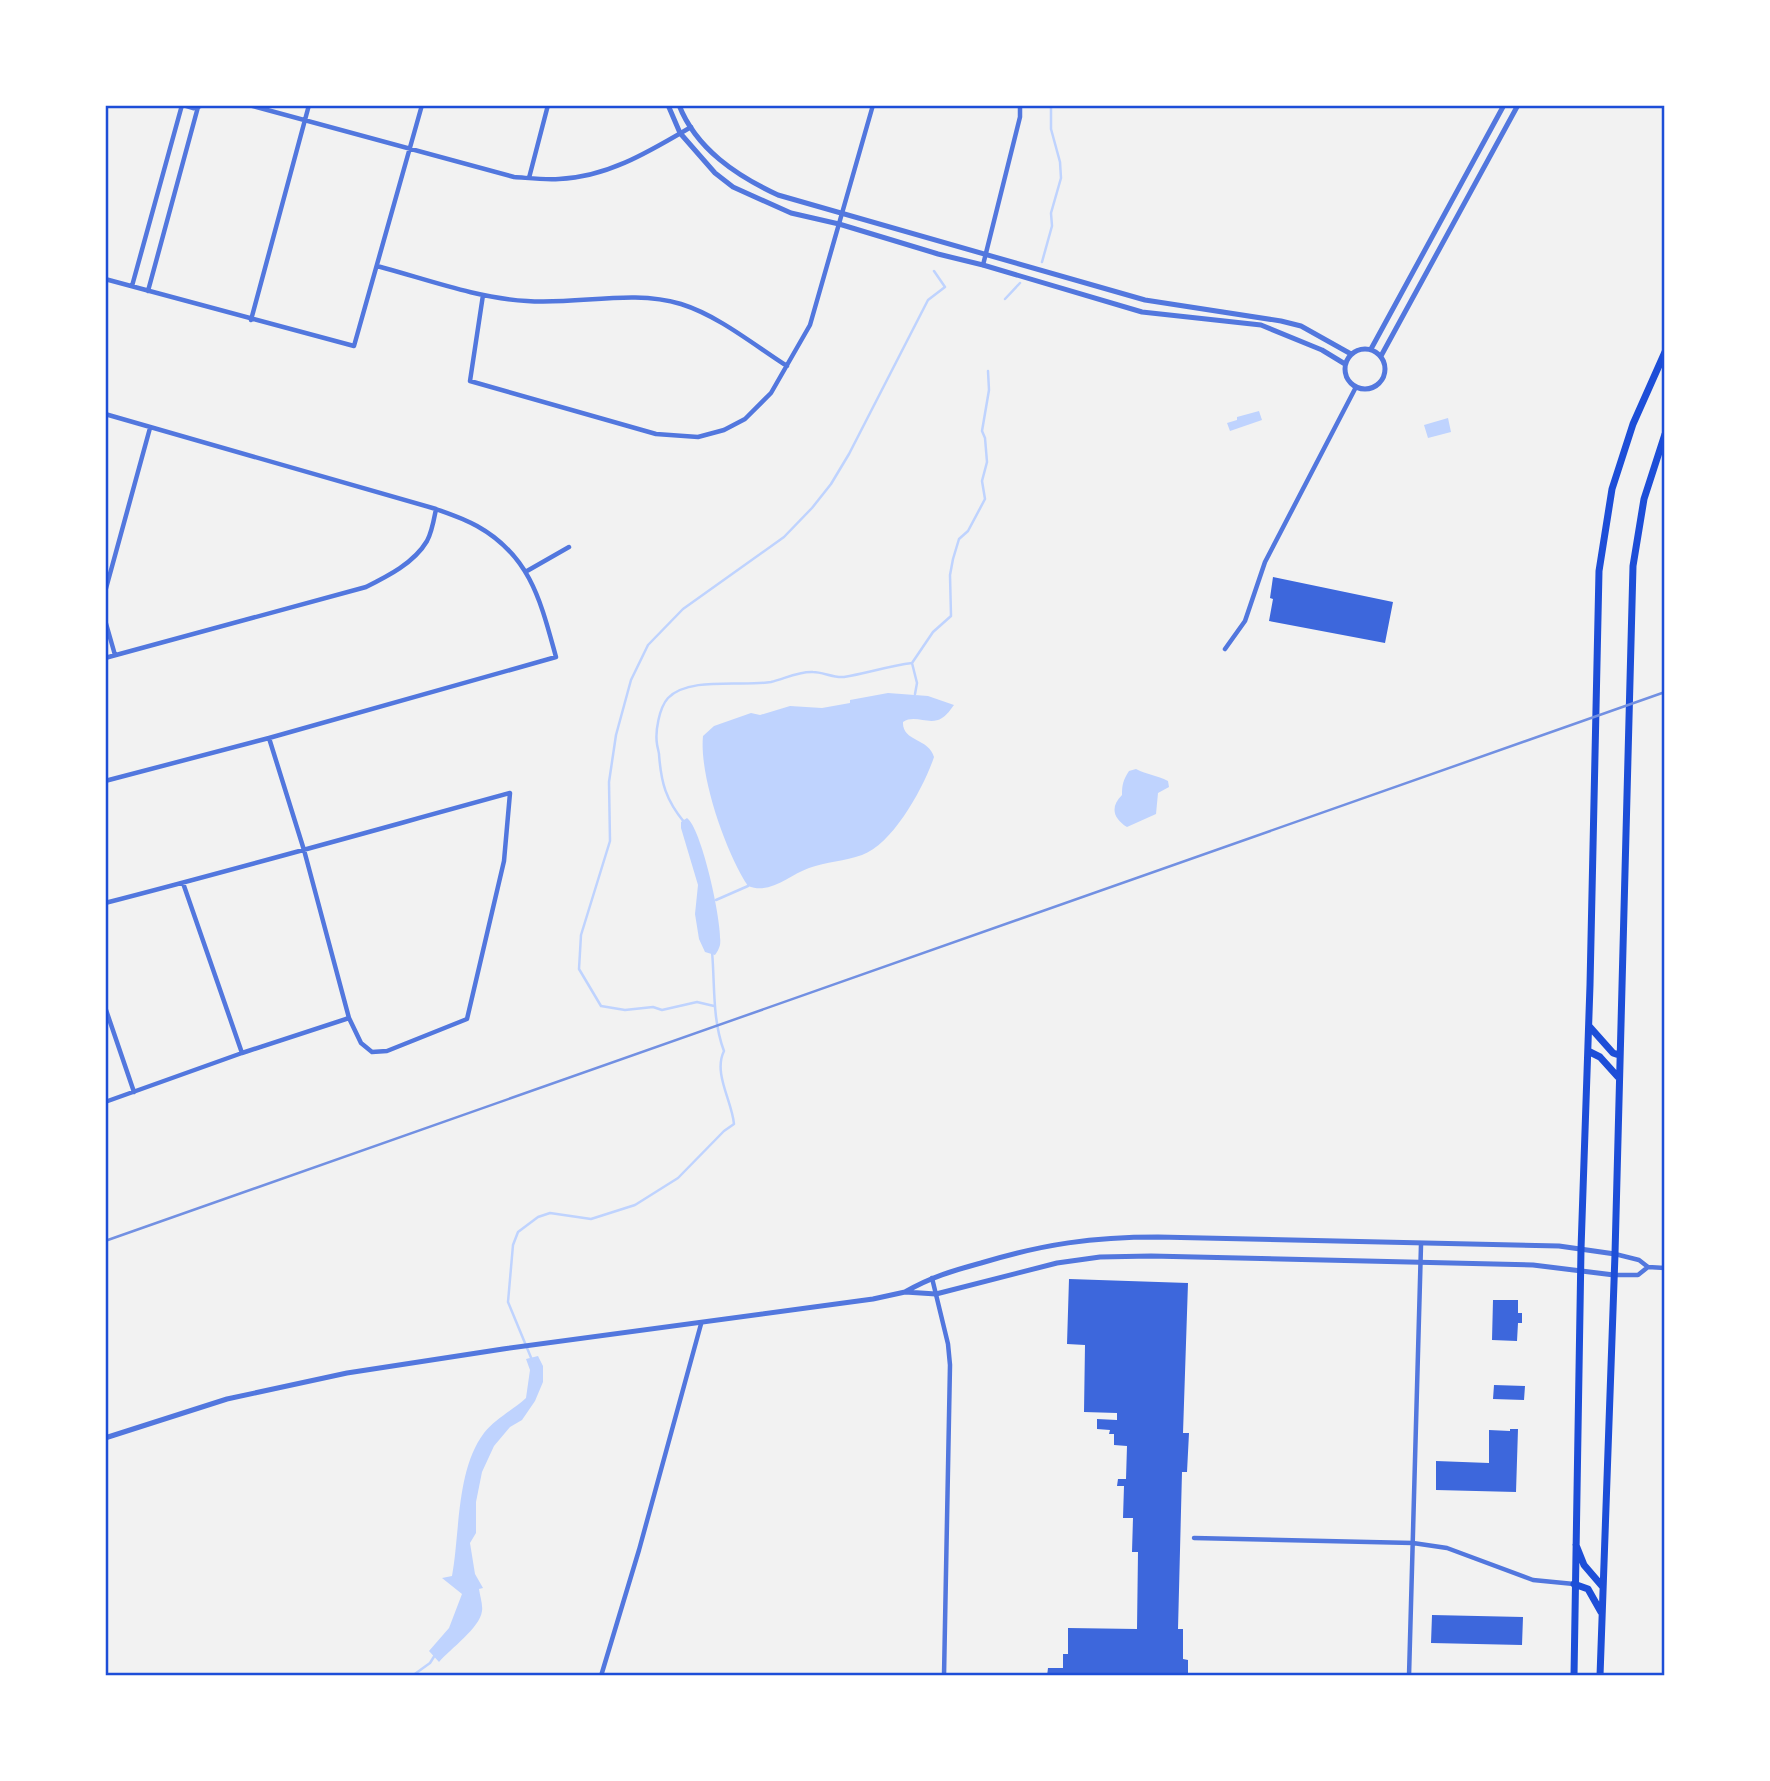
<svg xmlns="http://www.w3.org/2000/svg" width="1770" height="1781" viewBox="0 0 1770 1781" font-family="'Source Serif 4',serif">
<rect width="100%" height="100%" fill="#f2f2f2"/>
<path fill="#bfd3fe" d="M1259 411 1262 420 1230 431 1227 423 1237 420V417Z
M1448 418 1451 432 1428 438 1424 425Z
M888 693 928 696 954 705C951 709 947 715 942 718 930 726 915 714 903 722 902 742 929 738 934 757 924 787 893 844 862 855 845 861 826 862 809 868 789 875 771 895 748 886 726 853 699 776 703 736L714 726 751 713 760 715 790 706 822 708 850 703V700Z
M1136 769C1147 775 1157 775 1168 781L1169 787 1158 793 1156 814 1127 827C1113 818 1110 807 1122 795 1122 785 1123 780 1129 771Z
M687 818C702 829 723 925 720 945 719 949 717 952 715 955L705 952 699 939 695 914 698 885 681 828V822Z
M538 1356 543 1366V1382L535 1401 522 1420 510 1427 494 1446 482 1472 476 1502V1533L470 1543 475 1574 483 1588 479 1589C480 1596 483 1605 482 1611 480 1628 450 1649 439 1662L429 1651 449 1628 462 1594 442 1578 452 1576C460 1533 456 1470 484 1433 495 1419 513 1410 526 1398L530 1370 526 1359Z"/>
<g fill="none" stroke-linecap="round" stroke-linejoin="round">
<path stroke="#bfd3fe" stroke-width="2.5" d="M1042 262 1052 226 1051 213 1061 178 1060 162 1051 129V105
M1005 299 1020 283
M912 663 917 683 915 694
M684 821V822C666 800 661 783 659 754 659 753 657 745 657 744 655 732 659 708 668 698 689 676 743 687 771 682 784 679 799 671 813 672 823 672 833 678 844 677 867 673 889 666 912 663L933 632 951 616 950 575 953 559 959 539 968 531 985 499 982 481 987 462 985 438 982 431 989 390 988 371
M716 900 748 886
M714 1006 697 1002 662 1010 653 1007 625 1010 601 1006 579 969 581 935 610 841 609 782 616 735 631 680 648 645 683 609 784 537 812 508 831 484 849 454 928 300 945 287 934 271
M532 1360 508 1302 513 1245 518 1232 538 1217 550 1213 591 1219 635 1205 678 1178 724 1131 734 1124C732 1101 713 1073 724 1051 712 1019 715 985 712 951
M412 1676 430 1663 435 1655"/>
</g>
<path fill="#3d67dc" d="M1273 577 1393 602 1385 643 1269 621 1273 599 1270 598Z
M1069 1279 1188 1283 1183 1433H1189L1187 1472H1182L1178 1629H1183V1659L1188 1660V1676H1047L1048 1668H1063V1654H1068V1628L1137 1629 1138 1552H1132L1133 1518H1123L1124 1486H1117L1118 1479H1126L1127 1446 1114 1445V1434H1109L1110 1430 1097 1429V1419L1117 1420V1413L1084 1412 1085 1345 1067 1344Z
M1493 1300H1518V1313H1522V1323H1518L1517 1341 1492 1340Z
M1494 1385 1525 1386 1524 1400 1493 1399Z
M1510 1429H1518L1516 1492 1436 1490V1461L1489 1463V1430L1510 1431Z
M1432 1615 1523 1617 1522 1645 1431 1643Z"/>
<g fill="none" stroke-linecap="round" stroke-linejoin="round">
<path stroke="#5277de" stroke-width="4.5" d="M249 105 514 177C529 178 544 180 559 179 608 177 650 151 691 127
M529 178 548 105
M983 265 1020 117V105
M377 266C426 279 476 298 527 301 578 305 632 289 681 304 719 316 754 345 787 366
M105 279 354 346 422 105
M132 286 182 105
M148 291 198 107
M483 295 470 381 656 434 698 437 724 430 745 419 771 393 810 325 873 105
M251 320 309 105
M105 414 436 509C450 514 465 519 477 526 531 556 541 603 556 657L269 738 105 781
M527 571 569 547
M105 592 150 428
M105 620 115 655
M1225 649 1245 621 1265 562 1356 387
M105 658 366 587C388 576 414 563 427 541 432 532 434 519 436 509
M183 883 242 1053
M105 903C241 868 375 830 510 793L504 861 467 1019 387 1051 372 1052 361 1043 349 1018 304 850 269 738
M105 1007 134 1092
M105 1102 242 1053 349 1018
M1615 1254 1639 1260 1648 1267 1665 1268
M1614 1275H1638L1648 1267
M932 1278 948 1344 950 1365 944 1676
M1194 1538 1413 1543 1447 1548 1533 1580 1574 1584
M601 1676 639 1550 701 1324
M1409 1676 1421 1245"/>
<path stroke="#5277de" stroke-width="5" d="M184 105 194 108 203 105
M668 105 680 133 715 173 733 187 791 213 839 224 938 254 983 265 1142 312 1261 325 1322 350 1345 364
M679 105C696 149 737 176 778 195L1145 300 1281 321 1301 326 1351 354
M1345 369a20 20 0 1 1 40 0a20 20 0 1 1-40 0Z
M1371 349 1504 105
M1381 356 1518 105
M905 1292C931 1277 952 1271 981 1263 1044 1244 1092 1237 1158 1237L1559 1246 1615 1254
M105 1438 227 1399 347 1373 503 1349 873 1299 905 1292 936 1294 1057 1263 1100 1257 1151 1256 1533 1265 1614 1275"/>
<path stroke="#1d4ed8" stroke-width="7" d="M1589 1026 1613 1053 1619 1055
M1588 1051 1600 1057 1618 1077
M1576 1545 1584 1565 1602 1586
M1574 1584 1588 1589 1601 1612
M1574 1676 1581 1249 1590 985 1599 571 1612 489 1633 424 1665 352
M1600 1676 1615 1254 1633 566 1644 499 1665 434"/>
<path stroke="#7290e2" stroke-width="2.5" d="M105 1241 1665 692"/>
</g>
<rect width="1770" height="1781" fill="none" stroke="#ffffff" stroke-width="214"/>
<rect x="107" y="107" width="1556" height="1567" fill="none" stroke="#1d4ed8" stroke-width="2.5"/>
</svg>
